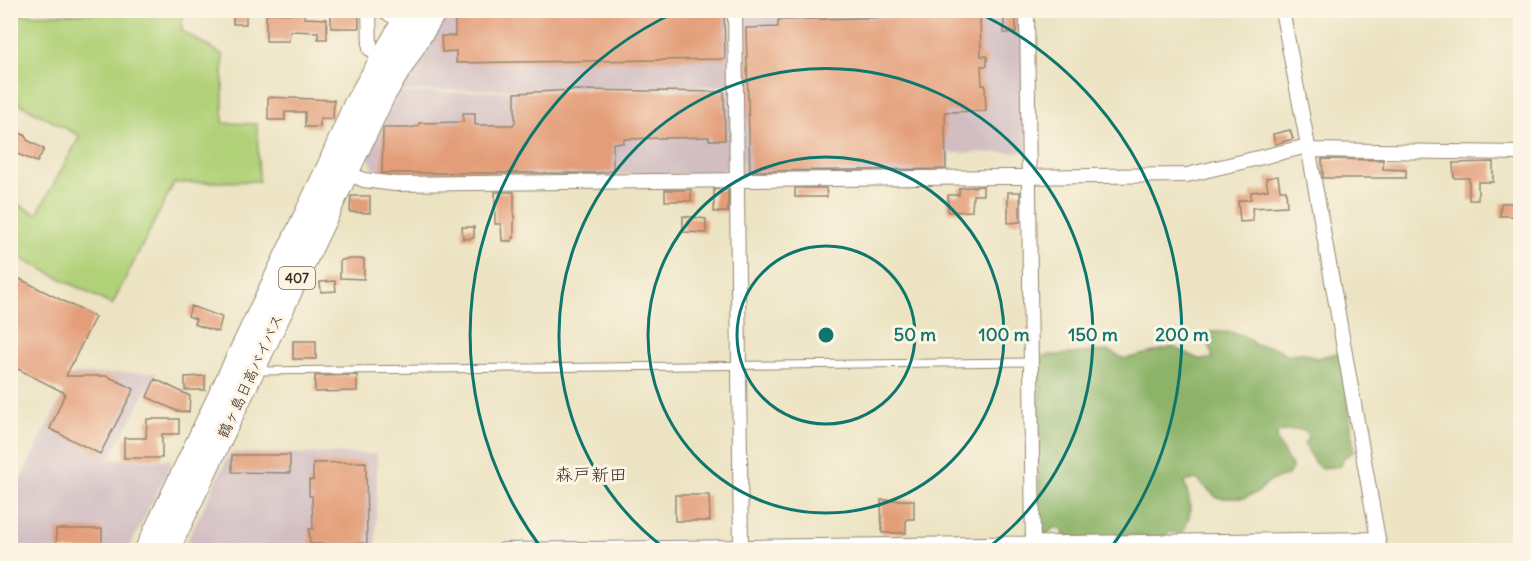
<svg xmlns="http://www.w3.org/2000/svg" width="1531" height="561" viewBox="0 0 1531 561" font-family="Delius,'Klee One',sans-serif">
<rect width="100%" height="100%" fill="#fcf5e5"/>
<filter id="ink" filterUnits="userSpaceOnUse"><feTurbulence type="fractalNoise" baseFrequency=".0167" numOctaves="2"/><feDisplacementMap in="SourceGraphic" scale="12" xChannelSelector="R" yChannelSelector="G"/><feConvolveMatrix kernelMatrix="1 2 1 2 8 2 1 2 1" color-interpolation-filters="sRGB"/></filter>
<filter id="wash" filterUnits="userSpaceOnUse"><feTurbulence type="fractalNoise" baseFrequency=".008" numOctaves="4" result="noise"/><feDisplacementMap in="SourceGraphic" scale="24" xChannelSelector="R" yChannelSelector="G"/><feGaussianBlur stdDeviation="1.35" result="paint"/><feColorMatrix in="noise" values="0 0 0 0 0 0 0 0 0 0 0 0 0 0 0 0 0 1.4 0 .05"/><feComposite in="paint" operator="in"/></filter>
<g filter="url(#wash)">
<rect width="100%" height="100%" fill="#ece3c2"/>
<path fill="#d2bec2" d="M449 11H729L731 86 400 91Z
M739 11H1023L1027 152 949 153V175L742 177Z
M732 89 733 166 714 174 377 176 367 154 398 93Z
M157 372 109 459 173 460 128 550H11L10 500 73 374Z
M230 453 377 454 376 547 183 549Z"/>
<path fill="#b1d178" stroke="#767e4b" stroke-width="1.5" d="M182 12V31L223 55V123L257 124 259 181 174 183 112 305 11 253V201L37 214 80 136 11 99V62L18 15Z"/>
<path fill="#8cb368" stroke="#646e43" stroke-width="1.5" d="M1209 332C1226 332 1244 330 1255 345L1277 348 1285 354 1304 353 1317 358 1337 353 1343 360 1354 451 1343 458 1341 466 1321 468 1314 462 1304 443 1309 438 1306 432 1298 429 1278 432 1276 439 1292 468 1288 475 1268 482 1258 492 1244 498H1217L1197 479 1184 482C1191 500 1194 518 1181 534L1170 532 1159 539 1126 534 1118 539 1064 537 1063 530 1055 527 1047 534 1042 535 1037 530 1039 486 1036 431 1039 394 1042 389C1036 376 1037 368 1043 356L1108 351 1125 359 1173 347C1187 352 1197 364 1213 358L1207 339Z"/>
<g id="blocks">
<path fill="#e39d78" d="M455 10H724L725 59 456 63V51L442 52 441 36H455Z
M331 11 359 12V28H331Z
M246 12V24H233V13Z
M269 13 304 14V18L327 19V39H318V32L290 31 289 41H266V15Z
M980 15 981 56H987V66H981L982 85H985L986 111 945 112 946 169 750 171 746 28 778 27V20Z
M1004 18H1016V33H1004Z
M577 90 724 92 725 140H709V137L624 139V143H613V171L595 173H382L383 128H410L419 126V123L463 122V113H475V125H513L515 122V93Z
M268 97 334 100 333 119 320 118V127H305V112H285V120H268Z
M1290 130 1293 139 1275 144 1273 134Z
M10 131 25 135 27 140 44 149 37 162 10 151Z
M1322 159 1383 160V169L1406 170V178H1323Z
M1493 162V182H1478V200H1469V178H1454L1453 163Z
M1278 176 1280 190H1286L1287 206 1252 208 1253 221 1240 222 1238 201 1251 199V192L1268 190 1266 178Z
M983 186V195H973L972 211 948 212V195H959V188Z
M795 188H826L827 197H795Z
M714 189 728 190V212H714Z
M665 190H691V201H665Z
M495 192H514V238H512V241H502L501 224H495Z
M1008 192H1020V222L1008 223Z
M351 196H370V213L350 212Z
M1501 203H1520V216H1500Z
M683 216 706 219V233L683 232Z
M462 227H474V238L463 239Z
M345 259H364V279L340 278V261Z
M10 274 95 317 66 376H107L134 389 100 454 50 429 65 393 10 365Z
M335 281 336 291 321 292 320 282Z
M191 306 222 317 218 332 194 324 196 319 188 316Z
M293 341H316V359H293Z
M357 375V391L315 392V376Z
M205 376V390H185V377Z
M155 379 190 396 189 412 177 411 147 397Z
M147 419H179V434H162V458H124V438H146Z
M232 455H290V473L232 472Z
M366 462 367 543 310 544 309 529H313L312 496H309V480H313V463Z
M675 495H709L710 521H675Z
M881 500H914V519H906V533H882Z
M56 529H102V550H57Z"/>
</g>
</g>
<g filter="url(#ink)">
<use href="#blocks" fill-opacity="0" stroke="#948670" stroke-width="1.5"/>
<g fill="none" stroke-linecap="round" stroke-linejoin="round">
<defs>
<path id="lane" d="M259 371 1030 362"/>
<path id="street" d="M369 10 370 49
M383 10 402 22
M735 10 741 550
M1027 10 1033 550
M1282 10 1308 146 1380 550
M1309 150 1520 153
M340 170 364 180 395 184 1187 175 1308 146
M504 550 1378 539"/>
<path id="highway" d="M147 550 330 165 355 106 411 10
M167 550 383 95 435 10"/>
</defs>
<use href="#lane" stroke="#948670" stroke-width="9"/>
<use href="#street" stroke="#948670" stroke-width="16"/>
<use href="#highway" stroke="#948670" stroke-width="26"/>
<use href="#lane" stroke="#fff" stroke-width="7"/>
<use href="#street" stroke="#fff" stroke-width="14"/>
<use href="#highway" stroke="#fff" stroke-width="24"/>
</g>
</g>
<g fill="none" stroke="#0f766e" stroke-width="3">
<circle cx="826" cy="335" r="89"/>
<circle cx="826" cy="335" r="178"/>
<path d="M667 550A267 267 0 1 1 985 550"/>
<path d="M542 549A356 356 0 0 1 678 11M974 11A356 356 0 0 1 1110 549"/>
</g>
<g text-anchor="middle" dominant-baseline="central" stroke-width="6" stroke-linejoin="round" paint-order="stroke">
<rect fill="#fcf5e5" stroke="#75675a" stroke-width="1.5" x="279" y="267" width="36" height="22" rx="4.5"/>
<g font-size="14" font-weight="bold" fill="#3b2a1e">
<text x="297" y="278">407</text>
</g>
<g font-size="15" fill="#3b2a1e" stroke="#fcf5e5">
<text transform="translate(250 376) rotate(-65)">鶴ヶ島日高バイパス</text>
</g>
<g font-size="18" fill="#3b2a1e" stroke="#fcf5e5">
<text x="591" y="474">森戸新田</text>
</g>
</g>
<circle cx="826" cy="335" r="9" fill="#0f766e" stroke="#fcf5e5" stroke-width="3"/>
<g font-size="18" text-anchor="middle" font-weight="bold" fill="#0f766e" stroke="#fcf5e5" stroke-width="6" stroke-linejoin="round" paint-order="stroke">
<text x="915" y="341">50 m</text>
<text x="1004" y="341">100 m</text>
<text x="1093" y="341">150 m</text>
<text x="1182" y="341">200 m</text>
</g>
<rect width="1531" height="561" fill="none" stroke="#fcf5e5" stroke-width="36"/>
</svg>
